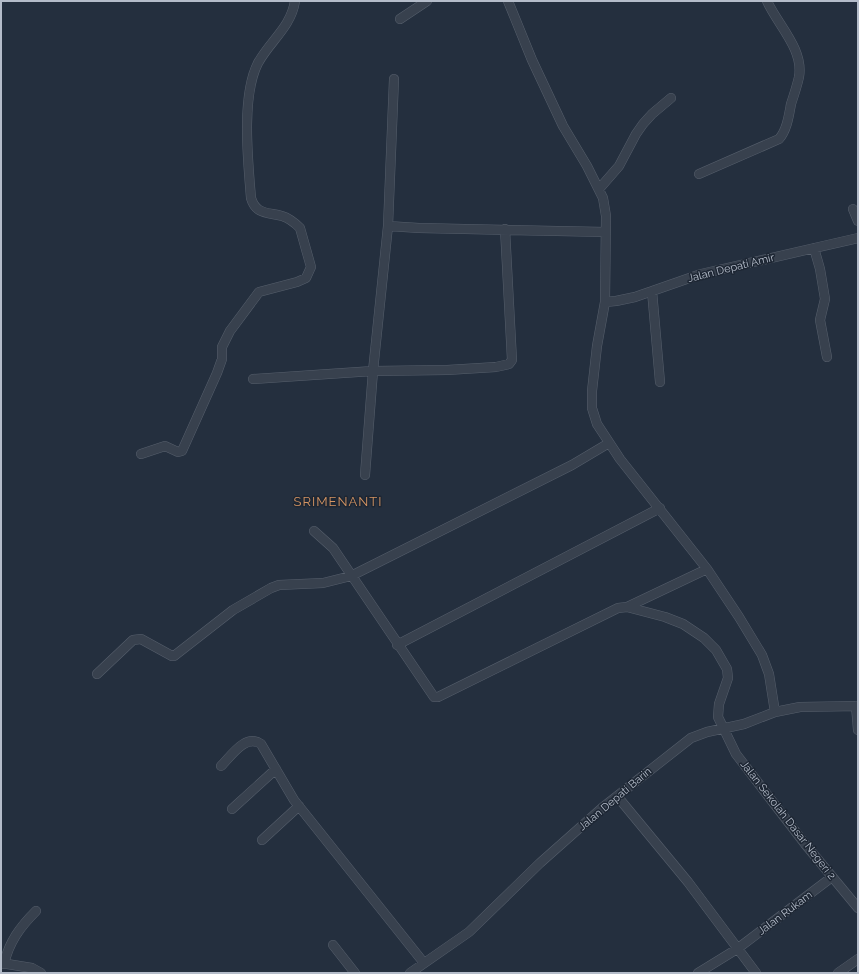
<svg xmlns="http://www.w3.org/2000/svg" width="859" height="974" viewBox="0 0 859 974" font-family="Raleway,sans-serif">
<rect width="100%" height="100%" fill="#242f3e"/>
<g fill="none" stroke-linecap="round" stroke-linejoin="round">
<defs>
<path id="minor" d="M508 1 532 60 563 126 587 166 603 198 606 216 605 302 597 346 592 391V408L597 424 620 459 707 569 739 617 762 655 769 674 775 712
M400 19 427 1
M699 174 779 139C787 130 789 115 791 104 794 95 797 86 799 77 804 49 777 24 767 1
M599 189 619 166 636 134 643 124 652 114 671 98
M853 209 858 221
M388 226 419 228 606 232
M814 248 820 269 825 299 820 320 827 357
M652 291 660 382
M605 302 616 301 635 297 701 274 858 238
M253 379 373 371 447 370 496 367 509 364 512 360 505 229
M141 454 165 446 178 452 182 451 217 373 222 359V347L230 331 259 292 297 282 306 278 311 267 300 228C295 223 289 218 282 216 268 212 256 215 251 198 248 161 241 96 258 63 270 41 291 27 295 1
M365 475 373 371 388 226 394 79
M314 531 333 548 434 697H438L618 608 627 607 665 617 683 624 704 638 716 650 727 669 728 678 719 704 718 717 736 754 805 844 858 908
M627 607 707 569
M397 645 660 508
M97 674 133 640 141 639 172 656H174L233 610 271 588 279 585 323 583 351 576 572 465 609 443
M856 706 858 730
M221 766C231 756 246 733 261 744L294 800 424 963
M617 796 688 882 756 973
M232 809 276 769
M262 840 299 806
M333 945 355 973
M1 963 32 968 41 973
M4 964C9 942 20 927 36 911
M410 973 469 932 540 863 602 808 691 738 707 732 744 724 775 712 800 707 858 706
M698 973 737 949 832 877
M838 973 858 959"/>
</defs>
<use href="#minor" stroke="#565f6c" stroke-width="10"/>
<use href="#minor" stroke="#38414e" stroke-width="9"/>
</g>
<g text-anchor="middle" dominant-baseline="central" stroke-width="3" stroke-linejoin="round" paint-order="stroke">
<g font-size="11" fill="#b4bcc9" stroke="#1d2633">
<text transform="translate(731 268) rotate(-14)">Jalan Depati Amir</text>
<text transform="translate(615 799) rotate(-40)">Jalan Depati Barin</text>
<text transform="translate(788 820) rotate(52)">Jalan Sekolah Dasar Negeri 2</text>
<text transform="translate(785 913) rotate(-37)">Jalan Rukam</text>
</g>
<g font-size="13" letter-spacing="1" fill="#d59563" stroke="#1d2633">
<text x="338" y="501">SRIMENANTI</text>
</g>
</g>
<rect width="859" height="974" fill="none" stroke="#b4bcc9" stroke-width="4"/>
</svg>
